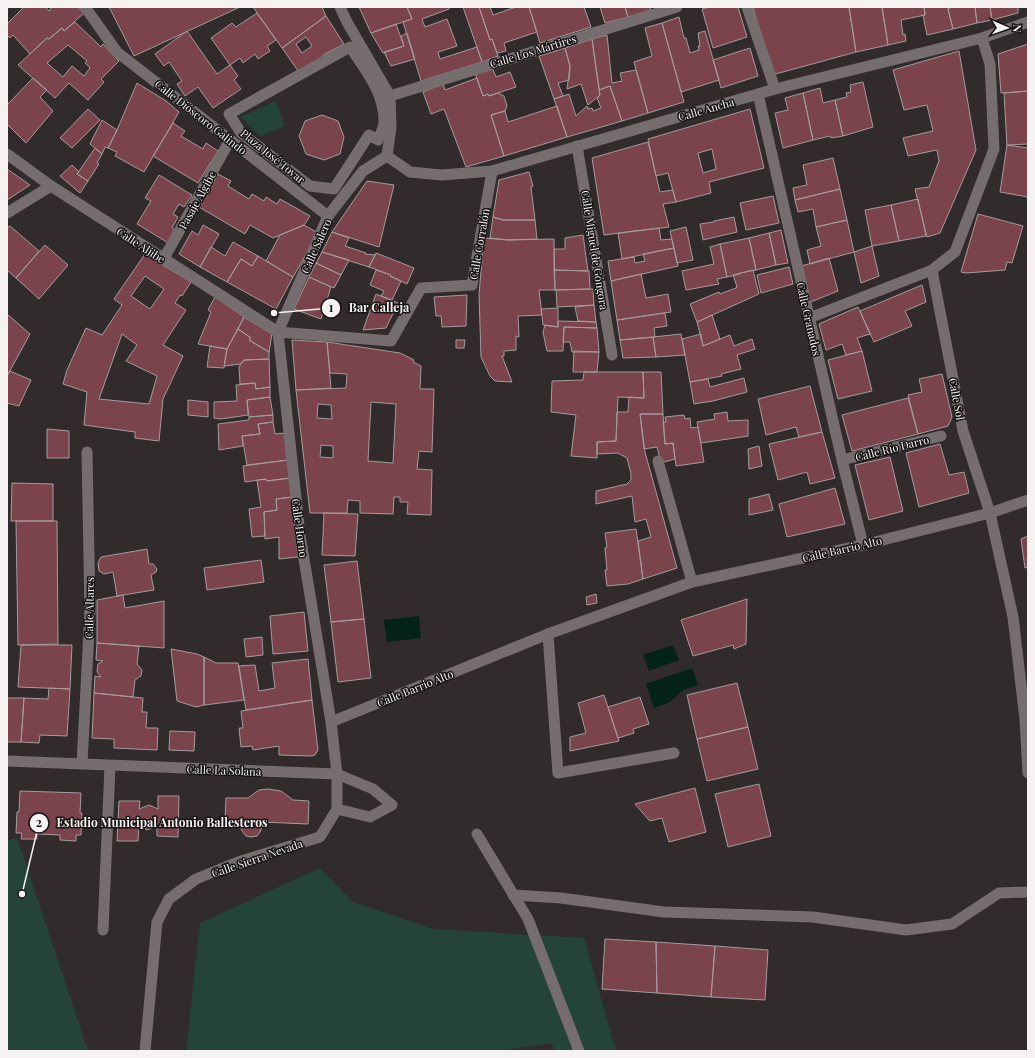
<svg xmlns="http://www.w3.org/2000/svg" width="1035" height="1058" viewBox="0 0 1035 1058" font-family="'Playfair Display',serif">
<rect width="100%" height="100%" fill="#322b2c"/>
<path fill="#234436" d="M276 101 285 126 260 136 240 117Z
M17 838 88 1051H7V840Z
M320 868 353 902 433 929 584 938 616 1051H554L552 1043 498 1051H186L200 923Z"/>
<path fill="#022316" d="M419 616 421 638 387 642 384 620Z
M673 645 679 660 649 671 643 655Z
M692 668 698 685 683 690 670 702 654 708 646 684Z"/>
<path fill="#7b434b" stroke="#a49c9d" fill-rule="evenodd" d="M24 7H45L49 11 51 9 50 7H77L84 13 64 31 62 28 49 39 47 38 30 54 13 35 10 38 7 35V24Z
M109 7H240L134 56Z
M253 7H322L326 16 282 48Z
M359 7H407L412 19 371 33Z
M407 7H449V9L422 19 425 27 447 19 457 46 438 52 440 59 477 47 482 62 421 81 403 22 412 19Z
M463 7H479L490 40 492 39 498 56 482 62Z
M479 7H490L493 15 516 7H529L537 32 504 43 506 51 497 53 492 39 490 40Z
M529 7H584L591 27 540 43Z
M600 7H625L628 17 605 23Z
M625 7H650L651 10 628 17Z
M709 7H738L747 37 713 48 702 9Z
M753 7H849L856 52 772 75Z
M849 7H882L888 45 856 52Z
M882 7H924L925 15 901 20 903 35 905 34 906 41 888 45Z
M924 7H949L948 9 953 29 927 35 923 15H925Z
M952 7H975L977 23 953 29 948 9Z
M975 7H990L992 20 977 23Z
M990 7H1018V13L992 20Z
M257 13 276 40 267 46 270 51 258 59 255 54 243 63 240 58 230 65 211 38 232 23 236 27Z
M326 16 344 44 323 55 326 60 301 75 282 48ZM306 37 312 46 302 53 296 44Z
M679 17 684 38H686L690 53 699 50 698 46H700L698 33 705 31 719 80 681 92 662 23Z
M75 22 101 47 103 44 119 61 101 79 104 82 88 100 69 83 55 98 18 65 47 38 49 39 62 28 64 31ZM68 45 87 61 85 63 90 68 84 76 72 66 63 77 47 63Z
M662 23 684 102 648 113 634 62 652 56 645 28Z
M396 24 404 46 383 53 371 33Z
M187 31 217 74 230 65 238 76 234 80 241 89 213 108 198 87 185 96 177 84 182 81 169 62 164 66 155 54Z
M407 33 415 59 391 66 384 52 404 46 401 36Z
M607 35 612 83 622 81 620 73 636 70 648 113 622 121 610 86 599 90 592 39Z
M592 39 600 95 588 105 581 84 567 89 570 66 565 48Z
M1028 44V91L1001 93 998 54Z
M565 48 570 66 569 80 558 83 563 96 554 99 539 56Z
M750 48 758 76 721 88 713 60Z
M959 51 976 150 940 233 927 237 915 189 929 187 939 161 937 150 908 156 903 138 933 131 927 105 904 110 893 70Z
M492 67 496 77 510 72 516 87 489 96 488 94 483 96 475 73Z
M33 78 47 90 40 97 53 111 26 143 7 124V105Z
M477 78 483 96 488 94 489 96 498 93 504 96 507 106 505 111 491 115 504 156 466 167 444 109 431 114 423 92 443 84 445 90Z
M863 82 873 127 843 136 835 100 847 97 846 93 851 92 850 85Z
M137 83 166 101 179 112 144 172 115 156 117 152 108 148 117 130Z
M610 86 622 121 567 137 554 99 569 94 576 116 587 106 588 109 592 108 593 111 601 108 597 98 600 95 599 90Z
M820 88 823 103 835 100 843 136 831 138 830 136 813 140 803 93Z
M1028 91V144L1007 145 1004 93Z
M803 93 813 140 783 148 775 113 788 110 785 98Z
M557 106 567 137 504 156 491 115 505 111 508 122Z
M88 109 100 120 72 148 60 138Z
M750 109 764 168 709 182 711 193 676 202 668 173 656 176 648 139ZM712 149 716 169 703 173 698 153Z
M322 115 338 121 344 137 340 154 324 160 306 154 299 136 305 121Z
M102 120 117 130 108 148 105 147 102 154 90 144Z
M173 123 185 131 181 136 203 149 206 143 218 151 198 183 153 156Z
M648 142 660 192 673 190 676 202 663 204 669 227 604 235 592 158Z
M1007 145 1028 148V197L1000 192Z
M95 148 102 154 97 163 99 164 88 181 77 174Z
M833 158 840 189 795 200 793 188 807 185 803 165Z
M72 165 79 172 77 174 88 181 80 193 60 176Z
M7 169 30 185 7 200Z
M529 172 533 186 531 187 535 220H503L493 217 499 180Z
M218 174 231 181 228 186 249 199 252 194 264 201 266 197 277 204 280 199 310 216 304 225 273 238 250 225 245 234 199 207Z
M159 175 192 195 184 207 179 204 173 214 178 217 172 228 177 231 170 244 137 224 151 201 145 198Z
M367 181 394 185 379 247 332 232Z
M840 189 847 220 816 227 813 209 798 212 795 200Z
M773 196 779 223 746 230 740 203Z
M918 199 926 236 899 241 891 205Z
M891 205 899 241 872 246 865 210Z
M978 214 1023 226 1012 263 1007 262 1005 270 966 273 961 272Z
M493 217 503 220H535L537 239 508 240 490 238Z
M734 217 737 232 703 240 700 224 714 222V221Z
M847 220 854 252 810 264 807 250 821 246 816 227Z
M203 225 219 234 200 267 179 254 192 231 198 235Z
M304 225 318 233 293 277 266 261 280 235Z
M10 226 39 251 16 278 7 270V228Z
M686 227 693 260 677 263 670 231Z
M659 228 661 240 672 239 674 248 622 259 618 233Z
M781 230 788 263 776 265 769 233Z
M332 232 349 238 345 246 366 253 365 254 375 255 369 267 322 252Z
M769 233 776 265 756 270 749 238Z
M583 235 588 271 554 270V249H565V238Z
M484 238 508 240 554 239 555 290H539L542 315 518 316 519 337 516 336V350L504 351V356H502L512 382 495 381 490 376 481 357 479 294Z
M749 238 756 270 740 273V274L727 277 720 244Z
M233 242 258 256 252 266 241 259 227 282 200 267 211 247 225 256Z
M720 244 727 277 717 279 719 284 686 290 682 271 714 264 710 247Z
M45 245 68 265 39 299 16 278Z
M872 246 879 276 861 283 854 252Z
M674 248 678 266 611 281 608 261 634 257 635 263 645 261 643 254Z
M322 252 349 260 341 275 316 263Z
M376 253 414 268 407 284 390 276 391 275 369 267Z
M145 254 191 282 182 296 180 295 175 303 186 310 163 345 183 356 163 399 159 441 135 438V432L84 425 87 392 63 384 67 370 86 328 102 335 122 305 114 299ZM145 276 164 289 150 309 131 296ZM122 334 137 345 126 361 157 376 149 404 99 399Z
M258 256 293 277 276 309 227 282 241 259 252 266Z
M829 258 838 291 808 303 798 267Z
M316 263 341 275 334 288 309 277Z
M789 267 793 284 761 293 757 275Z
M376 270 391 275 390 276 401 281 392 300 381 296 384 291 370 285Z
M554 270 589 271 590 289 555 290Z
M753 270 759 294 697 322 690 304 719 292 720 294 736 288 737 287 733 275Z
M641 274 646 298 668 294 671 312 617 320 611 281Z
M309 277 331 287 321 319 294 309Z
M922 285 926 302 905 311 912 326 874 342 860 311Z
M590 289H593L594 305 557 307 556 290Z
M376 294 398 303 386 328 363 330Z
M467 295 466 326 442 327 441 316H436L434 297Z
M215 297 244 317 227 349 198 344 211 312 208 310Z
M594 305 596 322 578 321 575 307Z
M858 307 870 334 857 338 862 351 846 355 842 344 826 350 819 324Z
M558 308V327L543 325 541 309Z
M665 313 667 326 654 328 655 337 620 340 617 320Z
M7 314 30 334 7 376Z
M712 315 720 339 703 346 697 322Z
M244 317 272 334 269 352 249 340 251 338 238 329Z
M558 321 596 322 597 328 564 327 563 351H547L543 332 545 325 558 327Z
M564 327 597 328 599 352H572L570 342H563Z
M238 329 251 338 249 340 269 352V359L244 360 241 364 224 366 227 349Z
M681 334 685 355 656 357 653 337Z
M701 334 703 346 730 335 734 346 752 339 755 349 737 355 741 369 721 374 722 376 690 382 682 339Z
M653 337 656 357 623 358 620 340Z
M292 340 327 342 331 388 296 390Z
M456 340H465L464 348H456Z
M327 342 400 353 414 360 413 362 421 366 420 389H434L432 452 419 451 417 469 432 470 431 515 407 514 408 502H400V497H394L393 514 360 513V501L348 500 347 513H310L296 390 346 388 347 374 330 373ZM371 402 396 404 393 463 368 461ZM318 404 331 405 332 419 317 418ZM321 445 333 446V458L320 457Z
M210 346 227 349 224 368 207 367Z
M574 351 599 352 597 372H573Z
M862 351 872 391 838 399 828 360Z
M269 359 270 387 256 389 255 383 240 384 239 367 244 360Z
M10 371 31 380 19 406 7 403V376Z
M584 372H643L644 398 618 397 616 441 597 442V458L571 456 576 415 551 412 552 381 583 380Z
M643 372H661L663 414H640L645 452 677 568 643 579 638 541 651 537 646 519 635 522 632 496 596 504V491L627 484 631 480V474L627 458 618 453 597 454V442L616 441 617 412H628L629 397 644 398Z
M942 374 952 417 948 426 918 434 908 395 922 392 919 379Z
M744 378 747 392 713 401 694 404 690 382 708 379 710 387Z
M255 383 256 389 270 387V397L247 400 248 415 221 419 214 418V402L237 401 236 385Z
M810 386 822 432 799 437 796 427 766 435 758 399Z
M270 397 273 415 249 417 247 400Z
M908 398 918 434 852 451 842 415Z
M188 400 208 402V417L188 415Z
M727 412 728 421 748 420V436L701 443 697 422 715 419 714 414Z
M640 414H663L665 444 673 443 675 459 661 463 657 447 644 449Z
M273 415V422L258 424 260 434 242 436 243 446 219 450 218 424 249 420V417Z
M684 415 685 419 690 418 691 428 698 427 704 462 676 466 673 443 665 444 663 422H666L665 417Z
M273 422 275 434 285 433 288 460 247 465 242 436 260 434 258 424Z
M47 429 69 431V458H47Z
M822 432 835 478 810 484 807 472 778 480 769 444Z
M940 444 949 475 964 472 969 493 919 507 906 453Z
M759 446 762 466 749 469 748 449Z
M890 457 903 511 869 520 855 465Z
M288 460 290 478 267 481 266 479 245 482 243 466Z
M290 478 292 497 276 499 277 510 264 512 265 536 252 537 249 509 261 507 257 480 266 479 267 481Z
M12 483 53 484V521H11Z
M835 488 845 524 787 537 779 504Z
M769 494 773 510 749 515V499Z
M292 497 298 557 279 559V537L265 539 264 512 277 510 276 499Z
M324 513 358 514 355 556 322 555Z
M16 521H57L58 644 18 645Z
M636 529 643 579 628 584 607 586 605 570H607L605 548 607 547 605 533Z
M1028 536V567L1025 568 1021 539Z
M147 549 149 564H153L157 569 156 572 151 575 154 590 117 596 113 572 104 574 99 571 98 563 101 557Z
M261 560 264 582 207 590 204 568Z
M357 561 364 619 331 622 324 565Z
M596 594 597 603 587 605 586 597Z
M123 595 125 608 164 601V648L97 643V600Z
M747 599 746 644 734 649 733 645 693 656 681 620Z
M304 612 308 651 273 654 270 616Z
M364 619 371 678 338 682 331 622Z
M262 637 263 655 246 657 244 639Z
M97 643 139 646 137 664 142 670 141 676 135 680 133 697 94 693 95 676 101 677 97 672 98 664 103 661 96 660Z
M21 645H72L70 689 18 687Z
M171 649 197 654 204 657V705L196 707 177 701Z
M204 657 216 663H238L244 700 204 705Z
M308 659 312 700 246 710 239 666 255 665 259 691 275 688 272 663Z
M737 683 748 727 697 739 687 695Z
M49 688 70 689 67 736 40 735 39 743 21 742 24 698 48 699Z
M94 693 143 698 142 712H147L146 728H158L157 750 114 748V739L92 738Z
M604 695 619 741 570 751V737L586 733 578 703Z
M640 697 649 724 633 729 634 733 618 738 608 707Z
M7 698H24L21 742H7Z
M312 700 318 750 315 755 312 756 279 755V746L253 750 252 746 241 747 239 728H243L241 711Z
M748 727 758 769 707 781 697 739Z
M170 731 195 732 194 751 169 750Z
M759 784 771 836 728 847 715 794Z
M695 788 706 832 669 842 662 818 650 821 635 804Z
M268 789 281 791 293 800 309 801 308 824 261 822 262 827 260 832 257 836 251 837 246 836 242 831 240 825 241 822 225 821 226 798H248L259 790Z
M20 791 81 793 80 813H82L81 835H76V841L60 840V835L37 834V839H21L22 833H16L17 812H19Z
M158 796H179L178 837 157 836V826L147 830 139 826 138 841H117L119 801H140L139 809 149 805 158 809Z
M605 939 656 942 657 993 602 989Z
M656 942 715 946 711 997 657 993Z
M715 946 768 950 765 1000 711 997Z"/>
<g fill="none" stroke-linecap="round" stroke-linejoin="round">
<path stroke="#756d6e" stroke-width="11" d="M337 809 370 817 392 805 373 789 337 774
M477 834 528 919 579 1051
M513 895 561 898 664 912 813 917 906 930 952 924 999 893 1028 892"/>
<path stroke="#756d6e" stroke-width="11" d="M350 47C365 69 385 94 384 122 384 128 380 134 378 140L369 135 334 189 310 186 241 133 229 114Z
M163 260 230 140"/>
<path stroke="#756d6e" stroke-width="11" d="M747 7 775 89
M982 38 990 64 994 149 955 252 932 270 963 431 990 513
M758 94 842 460 863 545
M390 96 677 7
M577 146 612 355
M809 318 932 270
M278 332 391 341 421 288 472 285 492 171
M842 460 941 436
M658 461 692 582
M548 634 558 773 674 753
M82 764 90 611 87 452
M103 930 110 766
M145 1051 157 922 169 899 196 879 238 862 320 837 337 809V774"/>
<path stroke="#756d6e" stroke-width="11" d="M85 7 117 52 328 216
M340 7 347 22 390 96 391 127 387 156
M7 154 51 186 278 332
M387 156 410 172 442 175 492 171 775 89 982 38 1028 22
M7 213 51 186
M990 513 1013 617 1025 719 1028 773
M331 722 548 634 692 582 863 545 990 513 1028 500
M7 761 337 774 331 722 300 535 278 332 328 216 363 171 387 156"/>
</g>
<g text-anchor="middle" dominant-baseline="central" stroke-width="3" stroke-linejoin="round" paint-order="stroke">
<g font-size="11" fill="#f6f2f2" stroke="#171415">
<text transform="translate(533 51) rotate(-17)">Calle Los Mártires</text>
<text transform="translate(706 109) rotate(-16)">Calle Ancha</text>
<text transform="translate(201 117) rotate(38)">Calle Dióscoro Galindo</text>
<text transform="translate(273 156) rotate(39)">Plaza José Tovar</text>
<text transform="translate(197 200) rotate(-61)">Pasaje Algibe</text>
<text transform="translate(479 244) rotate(-80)">Calle Corralón</text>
<text transform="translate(141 245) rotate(33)">Calle Aljibe</text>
<text transform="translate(316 246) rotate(-66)">Calle Salero</text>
<text transform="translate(595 250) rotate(81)">Calle Miguel de Góngora</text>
<text transform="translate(809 319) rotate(77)">Calle Granados</text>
<text transform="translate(957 399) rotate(79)">Calle Sol</text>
<text transform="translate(892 448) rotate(-14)">Calle Río Darro</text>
<text transform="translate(300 528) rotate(82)">Calle Horno</text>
<text transform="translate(842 549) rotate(-13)">Calle Barrio Alto</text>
<text transform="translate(89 608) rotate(-89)">Calle Altares</text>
<text transform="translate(415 688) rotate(-22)">Calle Barrio Alto</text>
<text transform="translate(224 770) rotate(2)">Calle La Solana</text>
<text transform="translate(257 858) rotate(-19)">Calle Sierra Nevada</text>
</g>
</g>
<path fill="none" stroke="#f6f2f2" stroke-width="1.5" d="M274 313L331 308M22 894L39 823"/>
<g fill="#f6f2f2" stroke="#171415" stroke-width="1.5">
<circle cx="274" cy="313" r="4"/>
<circle cx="22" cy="894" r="4"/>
<circle cx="331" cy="308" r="10"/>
<circle cx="39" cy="823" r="10"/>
</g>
<g font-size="12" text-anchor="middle" font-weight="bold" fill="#111">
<text x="331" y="312">1</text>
<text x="39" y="827">2</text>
</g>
<g font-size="12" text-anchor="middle" font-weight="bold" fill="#f6f2f2" stroke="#171415" stroke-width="3" stroke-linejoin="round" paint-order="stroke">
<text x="379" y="312">Bar Calleja</text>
<text x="162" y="827">Estadio Municipal Antonio Ballesteros</text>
</g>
<rect width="1035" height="1058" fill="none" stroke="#f6f2f2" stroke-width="16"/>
<g transform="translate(1007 28) rotate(92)" stroke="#171415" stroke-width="3" paint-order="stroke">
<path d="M0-3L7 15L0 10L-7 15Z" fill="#f6f2f2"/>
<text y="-6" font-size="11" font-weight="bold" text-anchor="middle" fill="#f6f2f2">N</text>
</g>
</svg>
